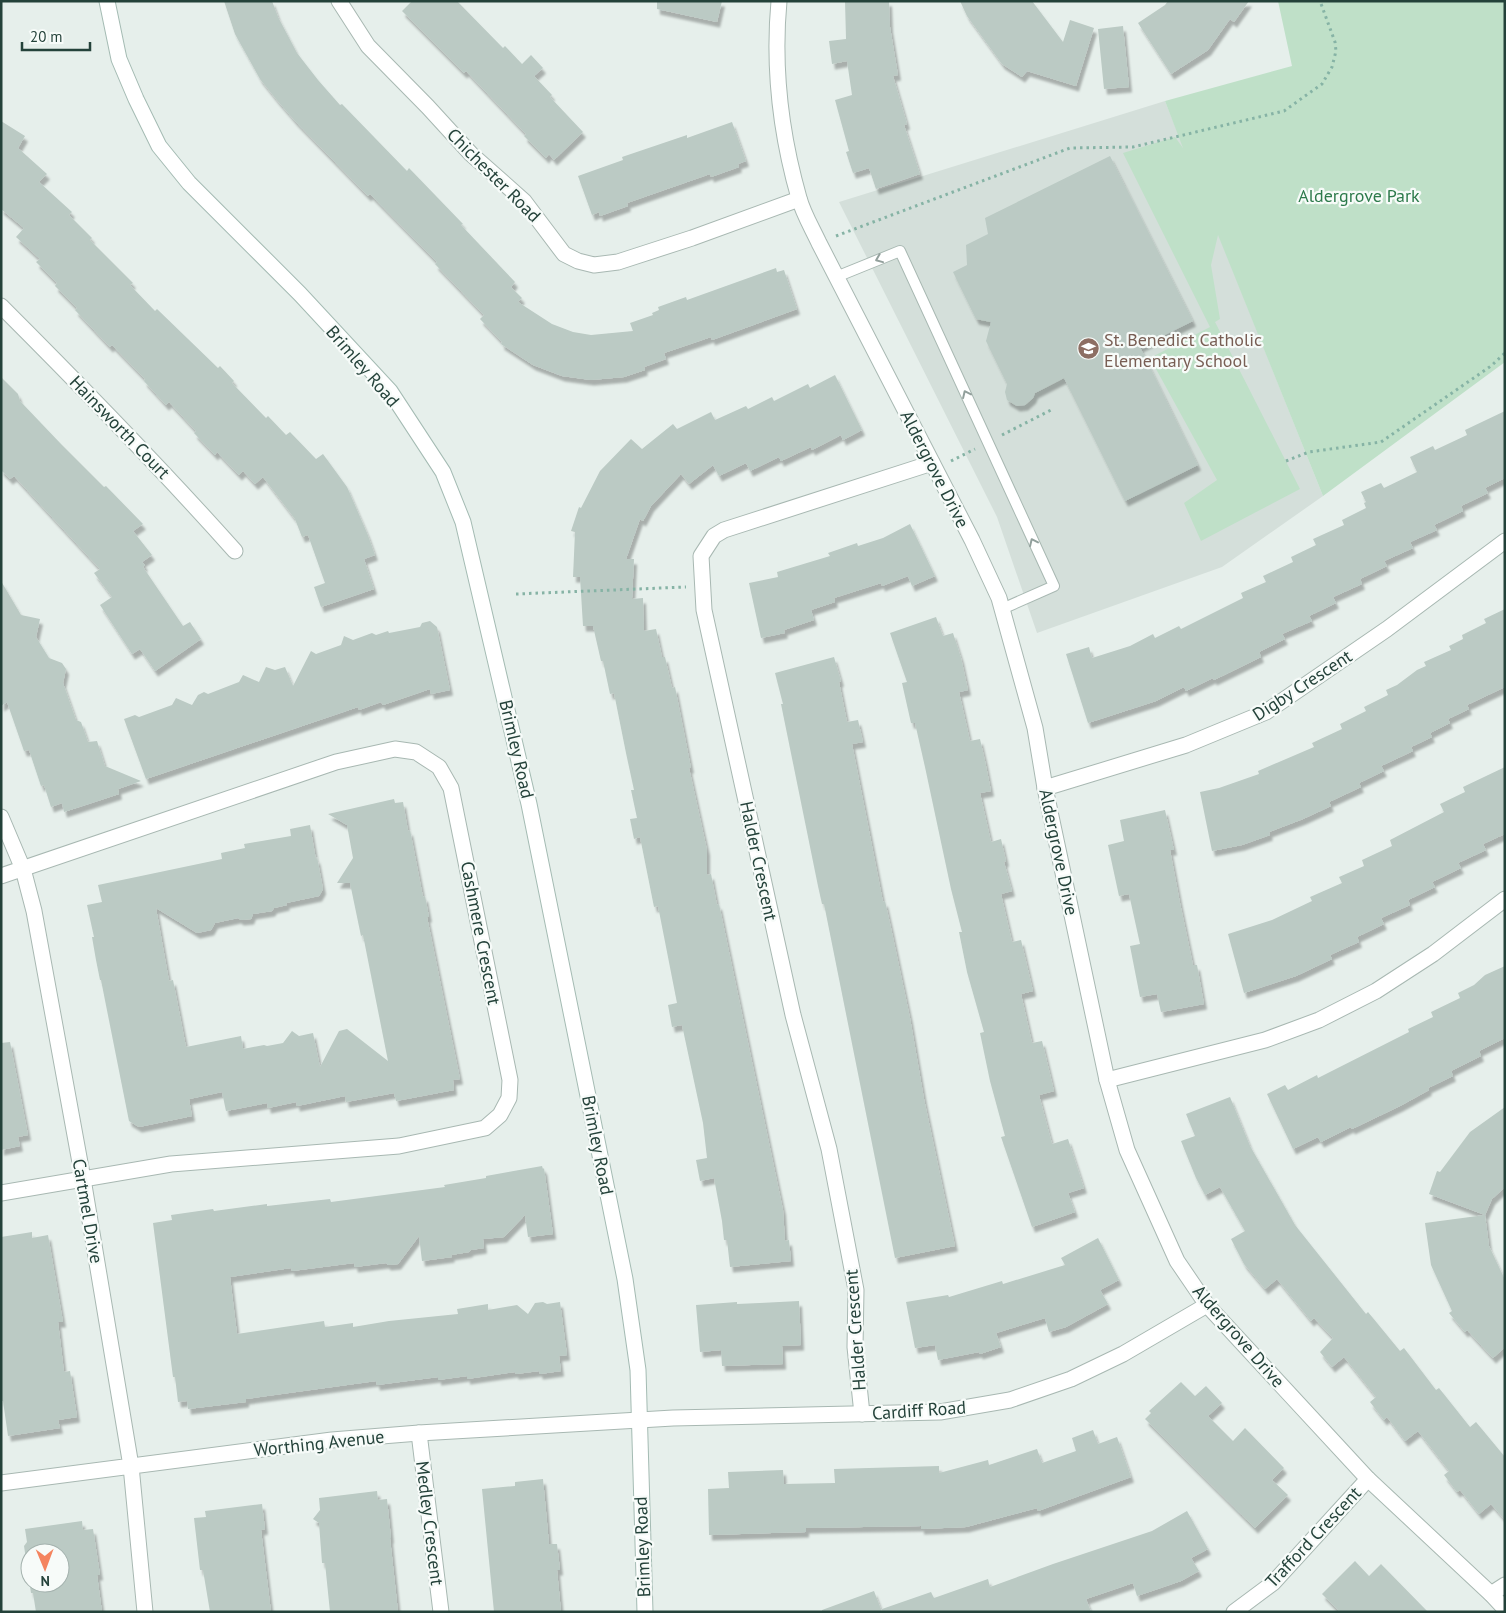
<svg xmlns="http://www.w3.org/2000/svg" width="1506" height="1613" viewBox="0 0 1506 1613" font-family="'PT Sans',sans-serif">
<defs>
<filter id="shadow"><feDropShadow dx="3" dy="5.5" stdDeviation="1" flood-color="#0004"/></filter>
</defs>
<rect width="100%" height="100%" fill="#e6efeb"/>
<path fill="#d4dfda" d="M1165 101 1323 496 1222 567 1037 633 997 517 839 202Z"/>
<path fill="#bfe0c8" d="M1278 1H1505V362L1323 496 1218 235 1211 265 1220 319 1215 322 1300 489 1201 541 1184 503 1217 480 1150 358 1210 327 1123 153 1175 137 1183 148 1165 101 1292 66Z"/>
<path fill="#bbcac4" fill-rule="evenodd" filter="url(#shadow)" d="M224 1H272L278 17 297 53 318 80 340 105 342 104 407 171 409 168 463 224 461 225 515 282 511 287 522 298 518 302 552 324 573 332 591 335 633 331 630 323 653 315 652 313 659 310 658 307 686 297 687 300 776 268 777 272 784 270 797 309 712 340 711 337 664 353 666 359 644 367 645 370 624 377 591 380 562 376 533 365 501 344 502 342 480 319 484 315 435 264 437 262 370 194 368 196 295 121 276 99 260 79 235 34Z
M412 1H457L503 48 505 46 522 64 531 55 543 68 534 76 552 95 550 97 583 132 554 160 549 154 546 158 524 136 526 134 466 71 464 73 402 11Z
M657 1H722L717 22 657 9Z
M845 1H889L890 27 898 75 893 76 907 124 904 125 920 174 876 189 869 168 853 173 846 152 849 151 835 100 852 95 847 61 832 64 829 41 846 39Z
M960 1H1032L1063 42 1070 20 1094 28 1076 86 1027 71 1022 77 1002 64 967 16Z
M1168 1H1249L1234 22 1230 19 1208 50 1171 74 1138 23 1165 5Z
M1123 26 1129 87 1104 89 1098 29Z
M1 121 25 136 18 148 47 174 39 182 72 212 69 215 92 238 90 240 133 283 130 285 155 311 157 309 218 368 220 366 234 381 232 383 266 418 268 416 286 435 290 432 316 459 323 454 347 487 367 533 375 555 364 559 374 589 321 607 314 587 325 583 308 535 302 537 295 519 263 477 255 484 243 471 239 475 217 452 215 455 194 433 196 431 169 402 166 405 144 381 145 379 112 345 110 347 75 310 77 308 55 286 57 283 36 262 40 259 16 237 24 228 1 209Z
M732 122 746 161 738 164 739 167 711 177 710 174 627 203 628 206 600 216 599 212 592 215 578 176 623 160 622 157 687 135V138Z
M1110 156 1193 321 1140 347 1198 465 1125 501 1064 378 1035 393 1033 398 1025 405 1017 406 1007 400 1005 392 1007 384 986 341 991 322 976 319 953 272 967 265 966 245 988 234 985 218Z
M835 375 862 430 843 440 841 435 812 450 811 447 781 461 779 457 750 471 746 463 719 476 713 465 689 484 681 474 651 506 643 521 640 519 626 559H634L632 599 643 598 644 631 656 629 662 657H665L672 688 675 687 691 768H689L707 850V875L711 874 717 905 719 904 783 1210 785 1241 789 1240 791 1261 730 1267 727 1240H724L722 1221 714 1178 700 1181 696 1160 707 1158 703 1123 682 1025 672 1027 668 1005 677 1003 658 906 654 907 640 837 634 839 630 819 637 818 631 790H634L626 753 614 693 610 694 603 661H601L593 626H583L580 577H573L575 532 571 531 579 507 581 508 600 471 631 439 642 449 673 424 677 429 711 412 715 420 746 406 748 409 772 397 774 401 808 384 810 388Z
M1 377 18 394 20 401 61 444 104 487 106 486 143 524 133 531 152 555 142 562 145 565 143 567 183 626 190 622 201 639 155 671 140 649 132 654 100 605 112 597 94 573 100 569 14 476 10 479 1 470Z
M1505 411V478L1485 488 1488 493 1461 506 1463 511 1434 525 1437 530 1410 542 1413 548 1384 561 1387 566 1360 579 1362 584 1333 597 1336 603 1309 616 1312 621 1282 634 1285 639 1259 652 1261 657 1214 680 1213 678 1186 691 1184 687 1156 701 1088 723 1066 654 1089 647 1092 658 1130 646 1153 634 1155 638 1179 626 1181 629 1243 598 1241 593 1266 582 1263 576 1293 562 1291 557 1316 545 1313 539 1344 525 1342 520 1366 508 1364 503 1366 502 1361 492 1381 483 1384 488 1417 472 1410 457 1433 446 1435 450 1467 435 1465 430Z
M910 524 935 576 912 586 908 576 882 586 881 583 834 598 835 602 811 610 814 620 784 630 785 633 761 638 749 583 778 577 777 572 830 556 828 553 857 543 858 546 883 538Z
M1 581 21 615 40 619 36 637 49 658 62 663 66 669 63 683 76 720 81 722 88 742 97 741 105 766 141 781 118 789 119 794 64 812 62 803 51 807 44 785 41 786 29 750 24 751 7 702 1 706Z
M1505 609V687L1467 705 1469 709 1448 719 1450 723 1430 733 1432 737 1411 747 1413 751 1381 766 1384 771 1359 783 1361 787 1329 802 1331 806 1303 819 1269 832 1270 835 1242 845 1212 851 1200 792 1219 788 1259 774 1258 771 1314 747 1312 743 1342 729 1340 724 1366 711 1364 707 1388 695 1386 690 1397 685 1417 670 1426 666 1424 662 1451 650 1449 646 1463 639 1462 635 1486 623 1484 619Z
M936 617 943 636 953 633 961 658 968 690 959 692 970 741 980 739 985 761 991 791 980 793 991 842 1001 839 1006 861 1004 862 1012 891 1001 894 1012 942 1021 940 1033 991 1021 994 1032 1043 1042 1041 1054 1091 1039 1095 1052 1144 1068 1139 1084 1188 1068 1193 1075 1212 1032 1227 1001 1137 1005 1136 990 1081 980 1033 984 1032 967 972 959 932H962L951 889 925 767 915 723H911L902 683 907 682 890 633Z
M430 621 437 627 450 690 431 694 430 689 383 705 381 702 359 710 358 707 146 779 124 719 135 715 139 717 172 705 176 698 192 705 198 695 204 692 208 694 239 682 243 675 259 682 266 667 275 670 285 667 293 686 311 651 316 654 341 645 344 636 353 640 372 633 376 635 388 631 389 633 420 627 422 623Z
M834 657 841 681 839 682 847 722 858 720 863 742 852 744 883 902 885 901 891 928 910 1018 924 1099 955 1246 895 1258 824 904H822L818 886 781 704H783L775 673Z
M1505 767V834L1483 844 1486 850 1458 863 1461 868 1432 882 1435 887 1408 900 1410 905 1381 918 1384 924 1357 937 1359 942 1330 955 1332 959 1296 976 1244 993 1228 934 1272 920 1312 901 1310 897 1342 883 1339 877 1364 866 1362 860 1392 846 1390 840 1444 812 1440 804 1465 792 1463 787Z
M394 799 395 803 403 802 408 831 410 830 423 897 425 896 429 917H427L460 1079 453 1080 454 1090 396 1101 394 1093 346 1102 345 1096 297 1106 296 1102 268 1108 267 1103 226 1111 222 1092 189 1099 192 1116 139 1127 129 1121 101 980H100L96 960 92 937H94L87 905 102 902 98 885 222 859 221 853 245 848 244 844 291 836 290 829 310 825 316 860 317 857 323 889 319 896 286 903 287 905 274 908 272 911 253 914 251 919 241 920 238 918 215 923 211 930 197 933 156 908 169 981 173 980 186 1047 241 1036 243 1049 264 1045 267 1046 283 1043 292 1031 299 1036 313 1033 320 1067 339 1031 347 1029 388 1061 363 935 361 936 350 883H337L353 858 347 825 328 814Z
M1165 810 1174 850H1170L1180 903 1193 965H1197L1204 1004 1161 1012 1157 994 1140 997 1130 946 1140 944 1129 894 1119 896 1108 845 1124 841 1120 820Z
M1505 966V1038L1479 1051 1481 1056 1451 1071 1453 1076 1428 1088 1429 1090 1400 1106 1352 1129 1351 1127 1321 1142 1318 1137 1293 1149 1267 1094 1285 1085 1288 1090 1317 1075 1318 1078 1409 1032 1408 1029 1433 1017 1431 1012 1460 998 1458 993 1474 985 1485 975Z
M10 1042 28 1135 18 1137 20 1146 1 1150V1043Z
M1230 1097 1250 1146 1295 1225 1366 1314 1368 1312 1400 1351 1404 1348 1436 1390 1439 1388 1470 1427 1476 1422 1505 1457V1520L1491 1504 1479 1514 1460 1490 1457 1492 1444 1475 1449 1471 1418 1431 1405 1441 1387 1417 1384 1420 1370 1402 1376 1397 1344 1357 1332 1367 1320 1352 1333 1338 1314 1318 1311 1321 1277 1279 1265 1289 1244 1264 1231 1239 1245 1231 1220 1187 1205 1195 1196 1178 1181 1141 1195 1136 1186 1114Z
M1505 1107V1187L1492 1199 1485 1215 1489 1246 1505 1280V1347L1493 1358 1467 1330 1465 1332 1449 1313 1452 1311 1431 1265 1425 1223 1485 1215 1429 1194 1437 1171 1440 1172 1470 1132Z
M542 1166 543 1169 544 1168 553 1234 528 1237 525 1215 504 1237 483 1239 484 1248 471 1250 469 1252 451 1255 452 1257 422 1261 419 1236 398 1264 388 1265 386 1263 355 1267 354 1263 292 1271 291 1268 230 1277 237 1334 324 1321 325 1327 353 1323V1327L389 1321 458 1314 457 1309 488 1304V1310L517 1305 528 1314 535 1303 543 1302 547 1304 560 1302 567 1355 559 1356 561 1371 540 1374 539 1371 516 1374 515 1372 467 1379V1376L438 1380V1377L377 1385 376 1381 246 1399V1402L188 1409 187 1401 178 1402 175 1377H173L153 1223 172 1220 171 1215 213 1209 214 1211 267 1204V1206L330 1199 331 1202 445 1187 444 1185 486 1178V1176Z
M32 1232V1238L48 1235 63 1322H58L64 1372 70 1371 77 1417 58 1420 60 1428 8 1436 3 1401H1V1237Z
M1098 1238 1119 1280 1100 1290 1108 1304 1066 1327 1049 1332 1045 1318 996 1333 1001 1347 980 1354 979 1352 938 1360 935 1345 915 1348 906 1302 948 1295 949 1297 1002 1281 1003 1284 1065 1265 1061 1258Z
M799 1301 801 1345 782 1346 783 1364 722 1366 721 1350 700 1352 696 1305 737 1302V1304Z
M1181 1382 1195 1396 1206 1386 1222 1403 1208 1416 1233 1441 1245 1428 1284 1468 1272 1480 1288 1495 1255 1528 1145 1419 1151 1413 1149 1411Z
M1093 1430 1098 1444 1117 1437 1131 1477 1038 1511 1037 1508 966 1527 921 1529V1526L806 1528V1532L709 1535 708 1489 729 1488 728 1472 783 1470 784 1484 835 1483 834 1469 939 1466V1473L988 1460 989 1465 1037 1449 1042 1463 1076 1451 1072 1438Z
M543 1479 549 1544H557L560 1570H557L561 1612H494L482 1489 515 1486V1482Z
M377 1491 378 1500 387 1499 391 1538H390L398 1612H330L325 1563H322L319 1523 313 1519 320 1510 319 1498Z
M262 1504 265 1529 261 1530 271 1612H210L203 1570H200L194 1518 206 1517 205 1511Z
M1187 1511 1208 1549 1191 1558 1199 1571 1181 1581 1137 1596 1133 1583 1086 1599 1091 1612H882V1609L931 1592 934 1598 988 1579 990 1587 1053 1564 1152 1531Z
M82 1521 83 1530 93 1529 100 1575H97L102 1612H36L33 1593H31L24 1546 27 1542 25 1529ZM30 1553H60V1583H30Z
M1355 1561 1369 1576 1381 1564 1428 1612H1340L1322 1594Z
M874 1591 882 1612H822V1610Z"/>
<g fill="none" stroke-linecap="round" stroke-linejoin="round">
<defs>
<path id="service" d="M836 277 900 251 1054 586 1002 609"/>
<path id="minor" d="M339 1 368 46 428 107 471 154 524 201 564 254 578 261 594 265 618 262 692 238 799 199
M1 306C81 386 160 467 235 551
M1045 788 1186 745 1266 712 1387 629 1505 541
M1 876 336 762 395 749 416 752 439 767 451 788 510 1080 509 1098 500 1115 485 1128 399 1146 171 1164 1 1193
M1107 1080 1265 1040 1319 1020 1376 991 1433 954 1505 899
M862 1414 855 1347 856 1290 829 1149 793 1015 704 610 701 556 714 536 724 530 932 463
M419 1433 441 1612
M1491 1594 1505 1585
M1234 1612 1273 1583 1368 1479"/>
<path id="tertiary" d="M779 1C773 66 781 135 799 198 803 213 812 228 819 243L972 540 999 598 1035 728 1045 788 1107 1080 1127 1150 1177 1261 1207 1305 1368 1479 1491 1594 1505 1609
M1 817 23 869 34 911 83 1179 131 1466 145 1612
M1 1483 332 1440 419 1433 673 1418 940 1412 1010 1400 1071 1379 1123 1354 1207 1305"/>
<path id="secondary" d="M107 1 119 59 136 99 159 146 189 183 300 294 390 391 443 472 463 522 529 804 625 1279 638 1370 645 1612"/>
</defs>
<use href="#service" stroke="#a8b8b2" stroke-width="12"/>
<use href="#minor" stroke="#a8b8b2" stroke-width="17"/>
<use href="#tertiary" stroke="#a8b8b2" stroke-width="17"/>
<use href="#secondary" stroke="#a4bbb3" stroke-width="17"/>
<path stroke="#86b3a5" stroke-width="3" stroke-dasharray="2.5 4" stroke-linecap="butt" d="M836 236 1070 148 1133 147 1284 111 1322 84 1332 67 1336 51 1335 42 1320 1
M1002 435 1051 410
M951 461 975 449
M1286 461 1309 452 1381 442 1491 366 1505 353
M516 594 686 587"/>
<use href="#service" stroke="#fff" stroke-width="10"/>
<use href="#minor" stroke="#fff" stroke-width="15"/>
<use href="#tertiary" stroke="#fff" stroke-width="15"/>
<use href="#secondary" stroke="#fff" stroke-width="15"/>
</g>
<defs><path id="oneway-chevron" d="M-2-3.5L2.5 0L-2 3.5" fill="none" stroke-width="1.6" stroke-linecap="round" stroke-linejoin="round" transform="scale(1.25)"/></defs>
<g stroke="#92a09c">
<use href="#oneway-chevron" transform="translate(879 259) rotate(158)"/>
<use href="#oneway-chevron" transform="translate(966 394) rotate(-115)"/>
<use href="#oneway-chevron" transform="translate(1033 542) rotate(-115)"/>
</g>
<defs>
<symbol id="school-disc" viewBox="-11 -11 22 22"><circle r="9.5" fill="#8d6e63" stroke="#f7fbf9"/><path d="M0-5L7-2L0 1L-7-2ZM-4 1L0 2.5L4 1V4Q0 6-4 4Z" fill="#fff"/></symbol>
</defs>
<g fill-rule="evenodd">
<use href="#school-disc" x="1076" y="336" width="25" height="25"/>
</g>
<g text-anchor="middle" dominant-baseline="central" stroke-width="4.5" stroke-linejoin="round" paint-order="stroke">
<g font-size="18" fill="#24423a" stroke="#f7fbf9">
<text transform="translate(494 175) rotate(45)">Chichester Road</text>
<text transform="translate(363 366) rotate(49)">Brimley Road</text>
<text transform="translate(120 427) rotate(46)">Hainsworth Court</text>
<text transform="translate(935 469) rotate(63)">Aldergrove Drive</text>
<text transform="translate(1302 685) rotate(-33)">Digby Crescent</text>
<text transform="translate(517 749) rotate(77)">Brimley Road</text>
<text transform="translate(1059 852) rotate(78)">Aldergrove Drive</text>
<text transform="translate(759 861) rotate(78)">Halder Crescent</text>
<text transform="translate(481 933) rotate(79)">Cashmere Crescent</text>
<text transform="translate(598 1145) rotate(79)">Brimley Road</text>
<text transform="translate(88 1211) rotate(80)">Cartmel Drive</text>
<text transform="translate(855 1330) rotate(-94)">Halder Crescent</text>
<text transform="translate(1239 1336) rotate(49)">Aldergrove Drive</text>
<text transform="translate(919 1410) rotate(-4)">Cardiff Road</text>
<text transform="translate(319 1443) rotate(-6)">Worthing Avenue</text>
<text transform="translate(430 1523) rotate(83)">Medley Crescent</text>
<text transform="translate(1313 1537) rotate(-47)">Trafford Crescent</text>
<text transform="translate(642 1547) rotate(-92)">Brimley Road</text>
</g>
<g font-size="18" fill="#2d7a4b" stroke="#f7fbf9">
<text x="1359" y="195">Aldergrove Park</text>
</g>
<g font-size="18" fill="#785e54" stroke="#f7fbf9" text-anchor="start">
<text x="1104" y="339">St. Benedict Catholic<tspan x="1104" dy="21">Elementary School</tspan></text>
</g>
</g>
<rect width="1506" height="1613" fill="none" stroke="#24423a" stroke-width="5"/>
<g transform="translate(45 1568) rotate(179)"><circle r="24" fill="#f7fbf9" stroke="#a3b1ad"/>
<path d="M0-4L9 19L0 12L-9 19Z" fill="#f4845f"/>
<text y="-8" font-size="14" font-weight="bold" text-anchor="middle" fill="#24423a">N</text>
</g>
<path d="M22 42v8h68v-8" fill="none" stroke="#24423a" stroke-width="2.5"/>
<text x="30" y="42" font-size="15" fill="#24423a" stroke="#f7fbf9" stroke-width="4" paint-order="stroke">20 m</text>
</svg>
